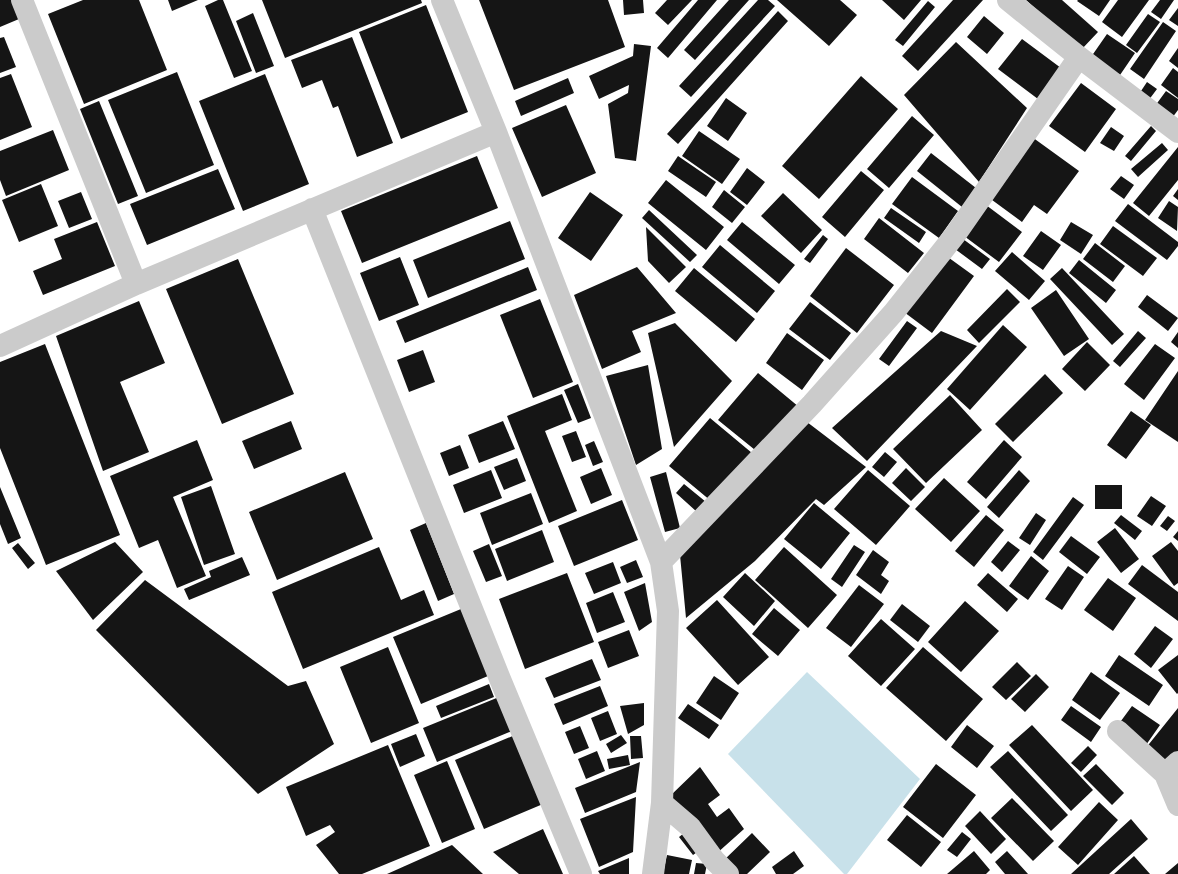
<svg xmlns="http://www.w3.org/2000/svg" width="1178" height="874" viewBox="0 0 1178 874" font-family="'DejaVu Sans',sans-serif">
<rect width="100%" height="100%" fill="#fff"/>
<path fill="#c8e1ea" d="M807 672 920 779 847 874H844L728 754Z"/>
<path fill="#151515" d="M0 0H12L19 19 0 27Z
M83 0H139L167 70 84 104 48 14Z
M168 0H198L172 11Z
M218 0H223L252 71 234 78 205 6Z
M262 0H421L422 3 285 58Z
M479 0H608L625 47 514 90Z
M623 0H643L644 13 624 15Z
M667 0H692L668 25 655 13Z
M698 0H717L668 58 657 48Z
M729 0H749L695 60 684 50Z
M758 0H768L775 6 691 97 679 86Z
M777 0H840L857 15 829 46Z
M882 0H921L904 20Z
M953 0H983L918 71 902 56Z
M1026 0H1062L1098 32 1081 50Z
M1078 0H1110L1099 16 1077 1Z
M1118 0H1149L1122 37 1102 22Z
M1160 0H1174L1161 19 1151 12Z
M928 1 935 7 903 46 895 40Z
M426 5 468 112 401 139 359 32Z
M1178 8V26L1169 20Z
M778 11 788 21 678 144 667 134Z
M253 13 274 66 256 73 236 21Z
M1148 14 1160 22 1137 53 1126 45Z
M984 16 1004 33 987 54 967 37Z
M1163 22 1176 31 1144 79 1130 69Z
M1107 34 1135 53 1120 75 1091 57Z
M4 37 16 67 0 73V38Z
M352 37 393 143 357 157 338 106 333 108 322 80 302 88 291 60Z
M1022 39 1061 68 1038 99 998 69Z
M956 42 1027 108 979 182 904 95Z
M634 44 651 46 636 161 615 158 608 104 628 93 629 85 599 99 589 76 633 56Z
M1178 48V68L1169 61Z
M1173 68 1178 72V98L1161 85Z
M177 72 214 165 146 193 108 100Z
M11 74 32 127 0 140V78Z
M265 74 309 184 243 211 199 101Z
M861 76 898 109 819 199 782 166Z
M568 78 574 93 521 116 515 101Z
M1147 82 1157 89 1148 101 1139 94Z
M1081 83 1116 109 1085 152 1049 126Z
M1166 91 1178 99V110L1172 118 1155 106Z
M726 98 747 113 728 141 707 126Z
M99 101 138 196 118 204 80 109Z
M566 105 596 173 542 197 512 128Z
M912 116 934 135 889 188 867 169Z
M1151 126 1156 131 1131 161 1125 156Z
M1111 127 1124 136 1114 151 1100 143Z
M53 130 69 170 6 196 0 180V151Z
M699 131 740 159 722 184 682 156Z
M1032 137 1079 171 1047 214 1034 205 1022 222 988 197Z
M1162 143 1168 150 1138 177 1131 169Z
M1178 147V180L1149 216 1133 203Z
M931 153 976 188 962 207 917 171Z
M477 156 498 208 362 263 341 211Z
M678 156 716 182 706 197 668 171Z
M747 168 765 182 747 205 730 192Z
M218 169 235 209 147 245 130 204Z
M861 171 884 190 845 237 822 217Z
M1121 176 1134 185 1124 199 1110 189Z
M912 177 958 211 939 238 892 204Z
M666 180 724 227 706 250 648 203Z
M41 184 58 226 19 242 2 200Z
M1178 189V200L1173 196Z
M724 190 745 207 732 223 712 207Z
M81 192 92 219 69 228 58 201Z
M590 192 623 215 591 261 558 238Z
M783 193 822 230 801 253 761 216Z
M1169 201 1178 207 1177 231 1158 218Z
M1128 204 1178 242V246L1167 260 1115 221Z
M986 205 1022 232 999 262 964 236Z
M891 208 926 232 919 243 884 218Z
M649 210 697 255 690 262 642 218Z
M879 218 924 253 908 273 864 239Z
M510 221 525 259 428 298 413 260Z
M97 222 115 266 43 295 33 271 62 259 54 239Z
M742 222 795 265 779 284 727 240Z
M1071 222 1093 235 1081 254 1060 240Z
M1113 226 1157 258 1143 276 1100 244Z
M646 227 686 267 669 283 648 261Z
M1041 231 1061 245 1043 270 1023 256Z
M823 235 828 239 810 263 804 259Z
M963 239 990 259 982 269 955 249Z
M1095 243 1125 266 1113 282 1083 259Z
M720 245 775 291 757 313 702 267Z
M846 248 894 285 857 333 810 296Z
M1012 252 1045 281 1029 300 995 271Z
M945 255 974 276 932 333 904 312Z
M400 257 419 305 379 321 360 273Z
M238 259 294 394 222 424 166 289Z
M1079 260 1116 290 1106 303 1069 273Z
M528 267 537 290 405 343 396 321Z
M637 267 676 313 632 331 641 352 602 369 574 295Z
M694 268 755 319 736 342 675 291Z
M1062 268 1124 334 1112 345 1050 279Z
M1007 289 1020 302 979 343 967 330Z
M1056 290 1089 339 1064 356 1031 308Z
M1147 295 1178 318 1168 331 1138 307Z
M540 299 573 382 533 398 500 315Z
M139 301 165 363 120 382 149 452 103 471 56 336Z
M810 302 851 333 830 360 789 329Z
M907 321 917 328 889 366 879 359Z
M675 323 732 381 674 447 648 333Z
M1003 325 1027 347 970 410 947 389Z
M941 331 977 346 867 461 832 428Z
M1138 331 1146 338 1120 367 1113 361Z
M1178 332V348L1171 342Z
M787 333 824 360 802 390 766 363Z
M1087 342 1110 365 1085 391 1062 369Z
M45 344 120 535 46 565 0 448V362Z
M1155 344 1175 358 1144 400 1124 384Z
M423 350 435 382 409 392 397 360Z
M648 365 662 449 636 465 606 376Z
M1178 371V442L1145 420Z
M758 373 799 407 760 454 718 420Z
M1045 374 1063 393 1013 442 995 424Z
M578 384 591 418 578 423 564 390Z
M562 394 572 420 545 431 577 511 549 523 507 416Z
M950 395 982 430 926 483 893 449Z
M1131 411 1151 425 1126 459 1107 445Z
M710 418 752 453 711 501 669 466Z
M291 421 302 449 254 469 242 441Z
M503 421 515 449 479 463 468 435Z
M807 422 866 467 824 505 816 499 755 561 686 618 680 555Z
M576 431 586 457 572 462 562 436Z
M197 440 213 480 173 497 206 576 177 588 158 540 139 548 110 476Z
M1004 440 1022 457 986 499 967 482Z
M594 441 603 462 593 466 585 445Z
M460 445 469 468 449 476 440 453Z
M885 452 897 462 884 477 872 467Z
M517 458 526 481 504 490 494 467Z
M601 468 612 495 591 504 580 477Z
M906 468 925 487 911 501 892 483Z
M491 470 502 498 464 513 453 485Z
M868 470 910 506 876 545 834 509Z
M1019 470 1030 481 999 518 987 507Z
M345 472 373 539 277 580 249 512Z
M666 472 680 528 665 532 650 477Z
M944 478 980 511 951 542 915 509Z
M684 484 706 502 697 512 676 493Z
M1095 485H1122V509H1095Z
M211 486 235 554 204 565 181 497Z
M0 487 21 538 8 544 0 524Z
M531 493 543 524 492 545 480 513Z
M1151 496 1166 506 1152 526 1137 516Z
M1073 497 1084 505 1043 560 1033 552Z
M622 500 638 540 574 566 558 526Z
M814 503 850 533 821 569 784 539Z
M1036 513 1046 520 1030 545 1019 538Z
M986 515 1004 530 974 567 955 551Z
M1121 515 1142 531 1135 540 1114 523Z
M1168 516 1175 521 1167 531 1160 526Z
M426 523 454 594 438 601 410 530Z
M1115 528 1139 559 1121 573 1097 542Z
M542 530 554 562 507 581 495 549Z
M1178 531V541L1173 537Z
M1071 536 1100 557 1087 574 1059 552Z
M1008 541 1020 550 1002 572 991 562Z
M115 542 143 572 93 620 56 571Z
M1171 542 1178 551V583L1174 586 1152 556Z
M18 543 35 563 28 569 12 548Z
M489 544 502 576 486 582 473 551Z
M854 545 865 552 842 587 831 579Z
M379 547 401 600 424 590 434 615 303 669 272 592Z
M784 547 837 595 808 628 755 580Z
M873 550 889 562 881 575 889 581 881 594 856 575Z
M1031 556 1049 571 1028 600 1009 586Z
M242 557 250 575 189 600 184 589 211 577 209 571Z
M636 560 643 577 627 583 620 567Z
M613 562 621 583 594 594 585 573Z
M1142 565 1178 592V621L1128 584Z
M1068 566 1084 577 1062 610 1045 599Z
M567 573 594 642 525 669 499 599Z
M745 573 775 601 754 626 723 597Z
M988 573 1018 599 1007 612 977 585Z
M1108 578 1136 598 1113 631 1084 610Z
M145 580 288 686 306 681 334 744 258 794 96 630Z
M645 583 652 622 639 631 624 592Z
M859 585 884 604 851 647 826 628Z
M613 592 625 622 597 633 586 603Z
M717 600 769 657 738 685 686 628Z
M965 601 999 631 961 672 928 642Z
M902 604 930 626 918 642 890 620Z
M774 608 800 630 778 656 752 634Z
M461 609 488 676 421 704 393 637Z
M881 619 915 649 881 686 848 656Z
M1155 626 1173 639 1151 668 1134 654Z
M629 630 639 656 608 668 598 642Z
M388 647 419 723 371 743 340 667Z
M923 647 983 699 946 741 886 688Z
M1119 655 1163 685 1149 706 1105 676Z
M1178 655V693L1177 694 1158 670Z
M592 659 601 680 554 698 545 678Z
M1017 662 1031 676 1006 700 992 687Z
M1091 672 1120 693 1100 720 1072 700Z
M1036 674 1049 687 1025 712 1011 699Z
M714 676 739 693 721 720 696 703Z
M489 684 494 697 441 718 436 706Z
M600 686 608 706 563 725 554 704Z
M499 697 512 731 437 762 423 728Z
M644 703V725L628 734 620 706Z
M688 704 719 725 709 739 678 718Z
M1071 706 1101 727 1091 742 1061 720Z
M1132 706 1160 725 1146 745 1118 725Z
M1178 708V757L1169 768 1145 749Z
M608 711 617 734 600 741 591 718Z
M967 725 994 746 977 768 951 747Z
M1032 725 1093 790 1071 811 1009 745Z
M580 726 589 748 574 754 565 732Z
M416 734 425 756 400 767 391 744Z
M515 735 543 804 484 829 455 760Z
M621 735 627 743 611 753 606 744Z
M630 736H641L643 758 631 759Z
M388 745 430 846 362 874H339L316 845 335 832 330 825 306 836 286 787Z
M1088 746 1097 755 1081 772 1071 763Z
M597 751 605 771 586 779 578 759Z
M1008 751 1068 815 1051 831 990 767Z
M628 755 630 765 609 769 607 759Z
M447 761 475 829 442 843 414 775Z
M640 762 636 792 585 813 575 788Z
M936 764 976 795 943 838 903 807Z
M1096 764 1124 793 1112 805 1083 776Z
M700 767 720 795 708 804 717 817 729 808 744 829 716 854 669 797Z
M636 797 633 852 599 867 580 819Z
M1012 798 1054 841 1033 861 991 818Z
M1099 802 1118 820 1078 865 1058 847Z
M980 811 1006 839 991 854 965 826Z
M907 815 941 842 921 867 887 840Z
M1131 819 1148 839 1109 874H1071Z
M543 829 563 874H519L493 852Z
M688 830 703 848 693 855 679 837Z
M962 832 971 839 957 857 947 850Z
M752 833 770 852 747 874H733L722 862Z
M452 845 483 874H387Z
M794 851 804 866 793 874H776L772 867Z
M974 851 990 870 986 874H947Z
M1007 851 1028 874H1005L995 862Z
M667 855 692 860 689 874H663Z
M1134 856 1150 874H1114Z
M629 858V874H600L598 871Z
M696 863 707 864 705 874H694Z
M1178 863V874H1165Z"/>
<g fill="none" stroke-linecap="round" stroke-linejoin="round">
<path stroke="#cbcbcb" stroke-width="22" d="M22 0 136 284
M442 0 496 132 661 562 668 611 662 803 653 874
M1008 0 1079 57 1178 132
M312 209 500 679 581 874
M0 346 136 284 496 132
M661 562 812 404 894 312 955 235 1079 57
M1118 731 1165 774 1178 762
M1165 774 1178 805
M662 803 690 827 714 860 728 874"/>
</g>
</svg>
